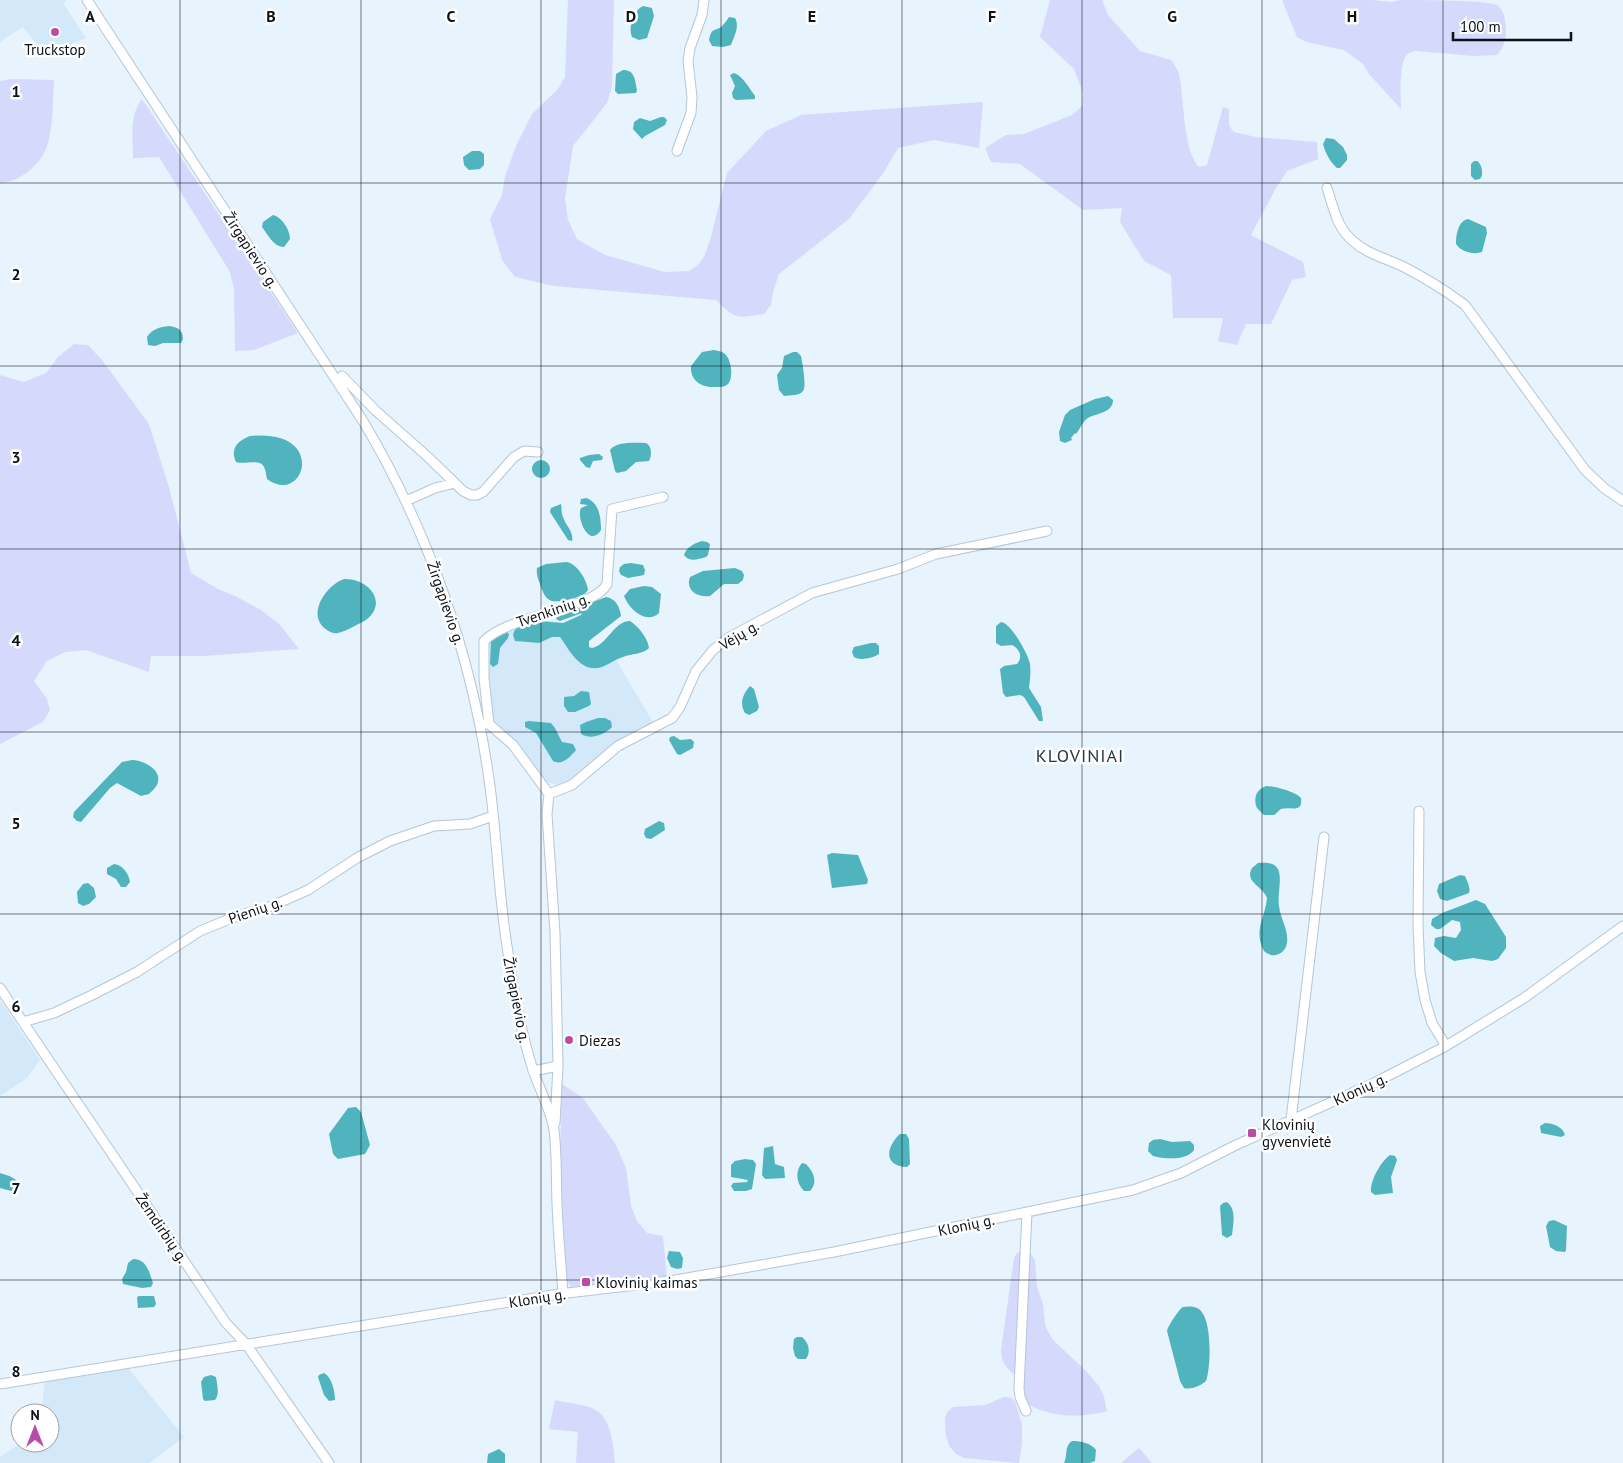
<svg xmlns="http://www.w3.org/2000/svg" width="1623" height="1463" viewBox="0 0 1623 1463" font-family="'PT Sans',sans-serif">
<rect width="100%" height="100%" fill="#e7f3fd"/>
<path fill="#d3e9fa" d="M0 0H67L63 3 86 38 45 55 23 27 0 42Z
M512 628 515 641 539 643 552 637H561L578 661 600 667 616 660 654 724 570 781 557 785 547 782 494 721 492 716 488 691 487 650 489 643Z
M0 1000 40 1060 27 1078 0 1096Z
M128 1368 184 1437 149 1463H0V1457L16 1446 20 1440V1443H50V1413H41L45 1380Z"/>
<path fill="#d5dafc" d="M568 0H614L612 86 607 103 573 146 565 199 568 220 577 239 605 255 665 272 689 271 697 266 704 257 711 237 727 173 766 131 801 115 983 102 979 148 934 140 898 148 884 172 849 219 779 274 773 292 771 305 764 314C737 318 736 320 716 300L554 286 515 277 502 260 490 219 502 195 505 176 517 144 532 114 558 89 565 77Z
M1050 0H1102L1108 15 1140 51 1171 60C1174 65 1178 69 1179 74 1184 96 1183 152 1199 167L1207 165 1223 107 1229 109V126L1234 132 1256 137 1317 142 1318 159 1287 171 1276 188 1251 235 1303 262 1306 277 1292 280 1271 324H1246L1237 345 1218 341 1223 318H1173L1171 275 1144 261 1120 222 1122 208 1083 210 1020 164 991 162 985 148 1006 135 1024 134 1072 115 1082 106 1083 93 1074 69 1040 37Z
M1282 0H1371L1393 2 1400 0C1420 0 1483 0 1497 5 1504 10 1505 19 1506 26 1506 39 1505 46 1497 55L1474 56 1416 51C1415 51 1409 53 1408 54 1398 62 1401 97 1401 109L1369 74 1363 64 1344 50 1306 42 1297 37Z
M11 79 54 80C53 98 53 126 48 143 43 163 21 182 0 183V81Z
M142 99 298 333 254 350 235 351 234 289 230 272 159 157 133 158C133 139 129 115 142 99Z
M74 344 88 345 102 360 149 424 169 487 191 573 218 589 237 597 261 610 280 625 299 649 204 656H151L149 672 86 650 65 652 47 661 34 681 47 699 50 710 43 722 0 744V375L24 382 46 373 58 357Z
M562 1084 583 1098 616 1145 626 1168 631 1206 637 1221 647 1233 663 1236 667 1278 571 1287 566 1279 560 1150Z
M1022 1251 1031 1254 1035 1260 1037 1287 1043 1304 1045 1325 1052 1339 1087 1372 1099 1386 1104 1397 1107 1411C1083 1417 1061 1418 1038 1409 1034 1407 1030 1406 1028 1403 1023 1397 1023 1389 1022 1381 1009 1370 1002 1367 1001 1350L1014 1258 1017 1253Z
M1004 1397 1011 1398 1015 1401 1022 1425V1443L1019 1463 964 1458 956 1454 949 1446 946 1435 945 1419 947 1412 953 1407 985 1405Z
M555 1400C565 1403 585 1404 594 1409 612 1418 613 1445 615 1463H576L578 1432 549 1429Z
M1139 1448 1152 1463H1121Z"/>
<path fill="#50b4bf" d="M643 6 652 8 654 16 647 38 639 40 632 37C628 28 633 11 643 6Z
M729 17 735 18C740 27 734 36 731 45L723 47 712 46 709 40C712 25 716 33 723 25 725 23 727 20 729 17Z
M623 70C635 70 635 80 637 90L636 93 618 94 615 91 616 74Z
M734 73C743 76 749 88 755 96V99L736 100 733 98 732 93 735 86 730 75Z
M661 117H664L667 120 665 125 645 136 642 139 633 129 634 122 640 118 650 121Z
M1326 138 1334 139 1343 147 1347 155V160L1340 168H1337C1330 162 1325 152 1323 144Z
M472 151H480L484 154V165L480 169 469 170 464 165 463 157Z
M1474 161H1477C1482 164 1484 175 1480 179L1475 180 1471 176V164Z
M273 215C282 217 290 230 290 239L284 247C274 247 268 235 262 227L263 222Z
M1468 219 1486 227 1487 233 1482 252C1474 255 1461 252 1456 244 1456 235 1458 221 1468 219Z
M169 326C178 327 183 330 183 339L181 343H163L155 346 148 345 147 337C152 329 160 327 169 326Z
M714 350C718 351 722 351 725 354 731 359 734 377 728 384 725 387 721 387 717 387 703 388 690 382 691 366L702 352Z
M793 352H797L801 356C802 361 807 387 803 391 800 396 790 395 784 396L779 390 777 375 782 368 784 356Z
M1108 396 1113 400C1113 413 1097 413 1088 418 1083 421 1080 429 1076 434L1075 433 1071 438 1072 440 1065 443 1060 441 1059 432 1065 415 1070 410 1095 399Z
M250 436C329 428 304 507 267 479 266 475 266 471 264 467 260 458 244 465 236 462 230 449 237 441 250 436Z
M646 443C652 446 652 455 649 461L636 462 626 471 617 473 615 471 610 450C617 441 634 443 646 443Z
M599 454 603 457 602 460 593 461 590 468 586 467 580 460V458L589 455Z
M532 469a9 9 0 1 1 18 0a9 9 0 1 1-18 0Z
M586 498C599 502 601 517 601 530 589 549 576 517 581 508L588 505 580 504 581 499Z
M561 504C562 509 561 513 563 517 566 526 574 532 572 541L568 540 550 512 551 508Z
M702 541 707 542 710 544 708 555 706 557C698 559 690 563 684 555 686 548 694 543 702 541Z
M566 562C577 563 587 580 588 590 584 596 578 597 571 599 552 603 546 604 540 584 538 579 536 574 537 568L546 564Z
M631 563 643 565 645 570 644 575 628 578 621 575 619 571 620 567 624 564Z
M735 568 742 571 744 575 743 580 738 584H724L710 596C698 598 685 591 690 577L703 571Z
M344 579C368 578 389 602 366 620 358 624 347 631 338 633 334 634 330 632 327 630 305 616 326 585 344 579Z
M644 586 652 587 661 594 659 613C646 625 629 609 624 596L630 589Z
M606 597C615 598 620 607 621 616L589 641V647L592 648C607 645 614 621 630 621 638 626 648 638 649 648 642 655 632 653 623 657 616 659 609 664 602 667 581 674 570 651 560 637H552L539 643 515 641 513 635 514 631 517 628 541 621 563 623 581 615 582 613 560 621 556 619 558 615Z
M1001 622C1011 623 1028 654 1030 664 1031 673 1030 680 1029 688L1041 707 1043 721H1039L1024 697 1020 695 1006 697 1003 693 1000 669 1004 666 1017 664C1023 657 1020 649 1012 645L1001 646 996 643V626Z
M507 632 509 634 508 638 500 648 498 664 493 667 490 664 491 641 498 635Z
M871 643H876L879 646V654C873 658 860 661 854 657L852 652 854 647Z
M750 686 754 689 759 707 757 711 749 715 745 713C739 703 743 694 750 686Z
M581 691 589 692 591 704 589 706 575 712H568L564 706V697L574 696Z
M598 718H605L611 721 612 727 610 729C602 735 591 740 581 734L580 725 586 722Z
M529 721 551 723 555 728 562 742 573 744 576 750C570 757 562 766 553 761L536 733 525 727V722Z
M674 736 680 740 691 739 694 742 693 748 680 755 677 754 669 740 670 737Z
M132 760C142 760 161 769 158 781 158 786 152 791 149 794L141 796 117 783 110 788 81 822 77 821 73 817 74 812 122 762Z
M1266 786C1275 786 1296 792 1301 798 1303 814 1290 806 1281 809 1279 810 1276 814 1274 815H1264L1257 808C1253 798 1256 790 1266 786Z
M659 821 664 823 665 830 651 839 646 838 644 834 645 829Z
M832 853 858 855 868 880 867 884 832 888 827 855Z
M1258 863C1291 859 1276 888 1279 906 1280 918 1289 930 1287 943 1285 955 1272 959 1264 951 1253 930 1265 919 1267 898 1263 886 1244 882 1252 868Z
M114 864C123 865 129 874 130 882L126 887H121L116 879 107 874V868Z
M1460 875 1465 876C1467 881 1471 888 1469 893L1447 901 1440 899 1437 891 1439 884Z
M88 883 94 888 96 897 89 904 83 906 78 903 77 892 83 884Z
M1476 900 1485 904 1506 937V948L1498 959 1492 961 1473 958 1454 961 1441 953 1434 946 1435 938 1444 936 1456 938 1461 930 1460 922 1452 920 1440 929H1436L1431 925 1432 919 1442 913Z
M356 1107 361 1112 370 1145 365 1154 338 1159 333 1154 329 1134 348 1108Z
M1545 1123C1553 1123 1563 1127 1565 1135L1561 1137 1541 1133 1540 1126Z
M900 1134H906L909 1139 910 1164 907 1167C883 1166 886 1147 900 1134Z
M1160 1139 1172 1142 1190 1141 1194 1145V1150C1186 1161 1165 1159 1153 1156L1148 1151 1149 1143 1153 1140Z
M773 1146 775 1164 784 1167 785 1178 765 1179 762 1175 764 1148Z
M1390 1155 1395 1156 1397 1160 1391 1177 1393 1193 1375 1195 1371 1192C1370 1181 1381 1161 1390 1155Z
M745 1159 753 1160 756 1164 752 1189 746 1191H734L731 1186 733 1183 747 1182 748 1180 731 1177V1165L735 1161Z
M802 1163 806 1164C814 1172 818 1183 810 1191H804C796 1183 795 1171 802 1163Z
M0 1173C9 1176 21 1178 18 1190L15 1192 0 1188Z
M1227 1202C1237 1210 1233 1224 1232 1235L1227 1238 1222 1235 1220 1206 1223 1203Z
M1554 1220 1567 1226 1566 1250 1565 1252 1556 1251 1550 1247 1546 1226 1549 1221Z
M669 1251 680 1252 683 1258 682 1268 677 1269 671 1267 667 1258Z
M133 1259C147 1259 149 1272 153 1283L151 1287 142 1288 123 1284 122 1279 126 1272 128 1263Z
M139 1296H154L156 1304 154 1307 138 1308 137 1297Z
M1183 1307C1189 1306 1197 1306 1201 1311 1212 1323 1211 1367 1206 1381 1200 1386 1191 1390 1184 1388L1180 1381 1167 1331C1168 1326 1179 1309 1183 1307Z
M797 1337H802C809 1343 811 1352 806 1359H798L795 1356 793 1348 794 1339Z
M324 1373C332 1377 335 1392 335 1400L329 1401 324 1395 318 1377 319 1375Z
M211 1375 216 1377C217 1385 220 1394 215 1400L205 1401 203 1399 201 1382 204 1377Z
M1072 1441C1081 1441 1091 1443 1096 1450L1095 1461 1090 1463H1064C1068 1455 1064 1446 1072 1441Z
M499 1449 505 1454V1463H487L488 1454Z"/>
<g fill="none" stroke-linecap="round" stroke-linejoin="round">
<defs>
<path id="minor" d="M87 0 363 421C428 530 471 653 489 779 497 834 498 890 507 946 513 988 520 1030 533 1070 539 1088 552 1113 554 1130 557 1154 556 1179 557 1203 558 1233 561 1263 563 1294
M677 151 691 113 692 97 688 61 690 48 702 15 704 0
M1327 188C1332 203 1336 222 1346 234 1361 252 1382 257 1402 266 1424 277 1446 291 1465 305L1585 470 1604 488 1623 501
M342 376 375 410 428 457 463 491 471 495H477L483 492 514 457 524 451 538 452
M406 501 435 488 455 483
M485 724H489L513 745 549 794
M489 724 484 678V641C509 615 595 609 607 584L612 509 663 497
M549 794 572 785 618 746 672 718 680 707 696 671 713 650 728 638 812 593 898 569 936 554 1047 531
M549 794 547 814 555 933 558 1066 555 1123
M1419 811 1418 926 1420 972 1425 1000 1432 1023 1446 1046
M0 988 226 1323 246 1344 329 1463
M23 1022 54 1013 90 996 137 972 200 931 232 918 272 906 308 890 357 858 390 841 434 826 470 824 493 816
M533 1071 558 1066
M1291 1120 1324 837
M0 1384 559 1294 670 1281 834 1252 1133 1190 1181 1173 1236 1145 1374 1083 1446 1046 1524 998 1623 926
M1026 1411 1020 1397 1019 1388 1027 1212"/>
</defs>
<use href="#minor" stroke="#b3c7d7" stroke-width="11"/>
<use href="#minor" stroke="#fff" stroke-width="9"/>
</g>
<path fill="none" stroke="#0a1117" stroke-width="1" stroke-opacity="0.55" d="M180 0V1463M361 0V1463M541 0V1463M721 0V1463M902 0V1463M1082 0V1463M1262 0V1463M1443 0V1463M0 183H1623M0 366H1623M0 549H1623M0 732H1623M0 914H1623M0 1097H1623M0 1280H1623"/>
<g fill="#bb4ba9" stroke="#fff" stroke-width="2">
<circle cx="55" cy="32" r="5"/>
<circle cx="569" cy="1040" r="5"/>
<rect x="1247" y="1128" width="10" height="10" rx="2.5"/>
<rect x="581" y="1277" width="10" height="10" rx="2.5"/>
</g>
<g text-anchor="middle" dominant-baseline="central" stroke-width="5" stroke-linejoin="round" paint-order="stroke">
<g font-size="15" fill="#0a1117" stroke="#fff" text-anchor="start">
<text x="55" y="49" text-anchor="middle">Truckstop</text>
<text x="579" y="1040">Diezas</text>
<text x="1262" y="1124">Klovinių<tspan x="1262" dy="17">gyvenvietė</tspan></text>
<text x="596" y="1282">Klovinių kaimas</text>
</g>
<g font-size="15" fill="#0a1117" stroke="#fff">
<text transform="translate(251 250) rotate(57)">Žirgapievio g.</text>
<text transform="translate(446 603) rotate(71)">Žirgapievio g.</text>
<text transform="translate(553 610) rotate(-19)">Tvenkinių g.</text>
<text transform="translate(739 635) rotate(-31)">Vėjų g.</text>
<text transform="translate(255 910) rotate(-19)">Pienių g.</text>
<text transform="translate(517 1000) rotate(79)">Žirgapievio g.</text>
<text transform="translate(1360 1089) rotate(-25)">Klonių g.</text>
<text transform="translate(966 1225) rotate(-12)">Klonių g.</text>
<text transform="translate(162 1228) rotate(56)">Žemdirbių g.</text>
<text transform="translate(537 1298) rotate(-9)">Klonių g.</text>
</g>
<g font-size="18" letter-spacing="1" fill="#263744" stroke="#fff">
<text x="1080" y="755">KLOVINIAI</text>
</g>
</g>
<g font-size="16" text-anchor="middle" font-weight="bold" fill="#0a1117" stroke="#fff" stroke-width="5" stroke-linejoin="round" paint-order="stroke">
<text x="90" y="22">A</text>
<text x="271" y="22">B</text>
<text x="451" y="22">C</text>
<text x="631" y="22">D</text>
<text x="812" y="22">E</text>
<text x="992" y="22">F</text>
<text x="1172" y="22">G</text>
<text x="1352" y="22">H</text>
<text x="16" y="97">1</text>
<text x="16" y="280">2</text>
<text x="16" y="463">3</text>
<text x="16" y="646">4</text>
<text x="16" y="829">5</text>
<text x="16" y="1012">6</text>
<text x="16" y="1194">7</text>
<text x="16" y="1377">8</text>
</g>
<g transform="translate(35 1428)"><circle r="24" fill="#ffffff" stroke="#9da0a2"/>
<path d="M0-4L9 19L0 12L-9 19Z" fill="#bb4ba9"/>
<text y="-8" font-size="14" font-weight="bold" text-anchor="middle" fill="#0a1117">N</text>
</g>
<path d="M1453 32v8h118v-8" fill="none" stroke="#0a1117" stroke-width="2.5"/>
<text x="1460" y="32" font-size="15" fill="#0a1117" stroke="#ffffff" stroke-width="4" paint-order="stroke">100 m</text>
</svg>
